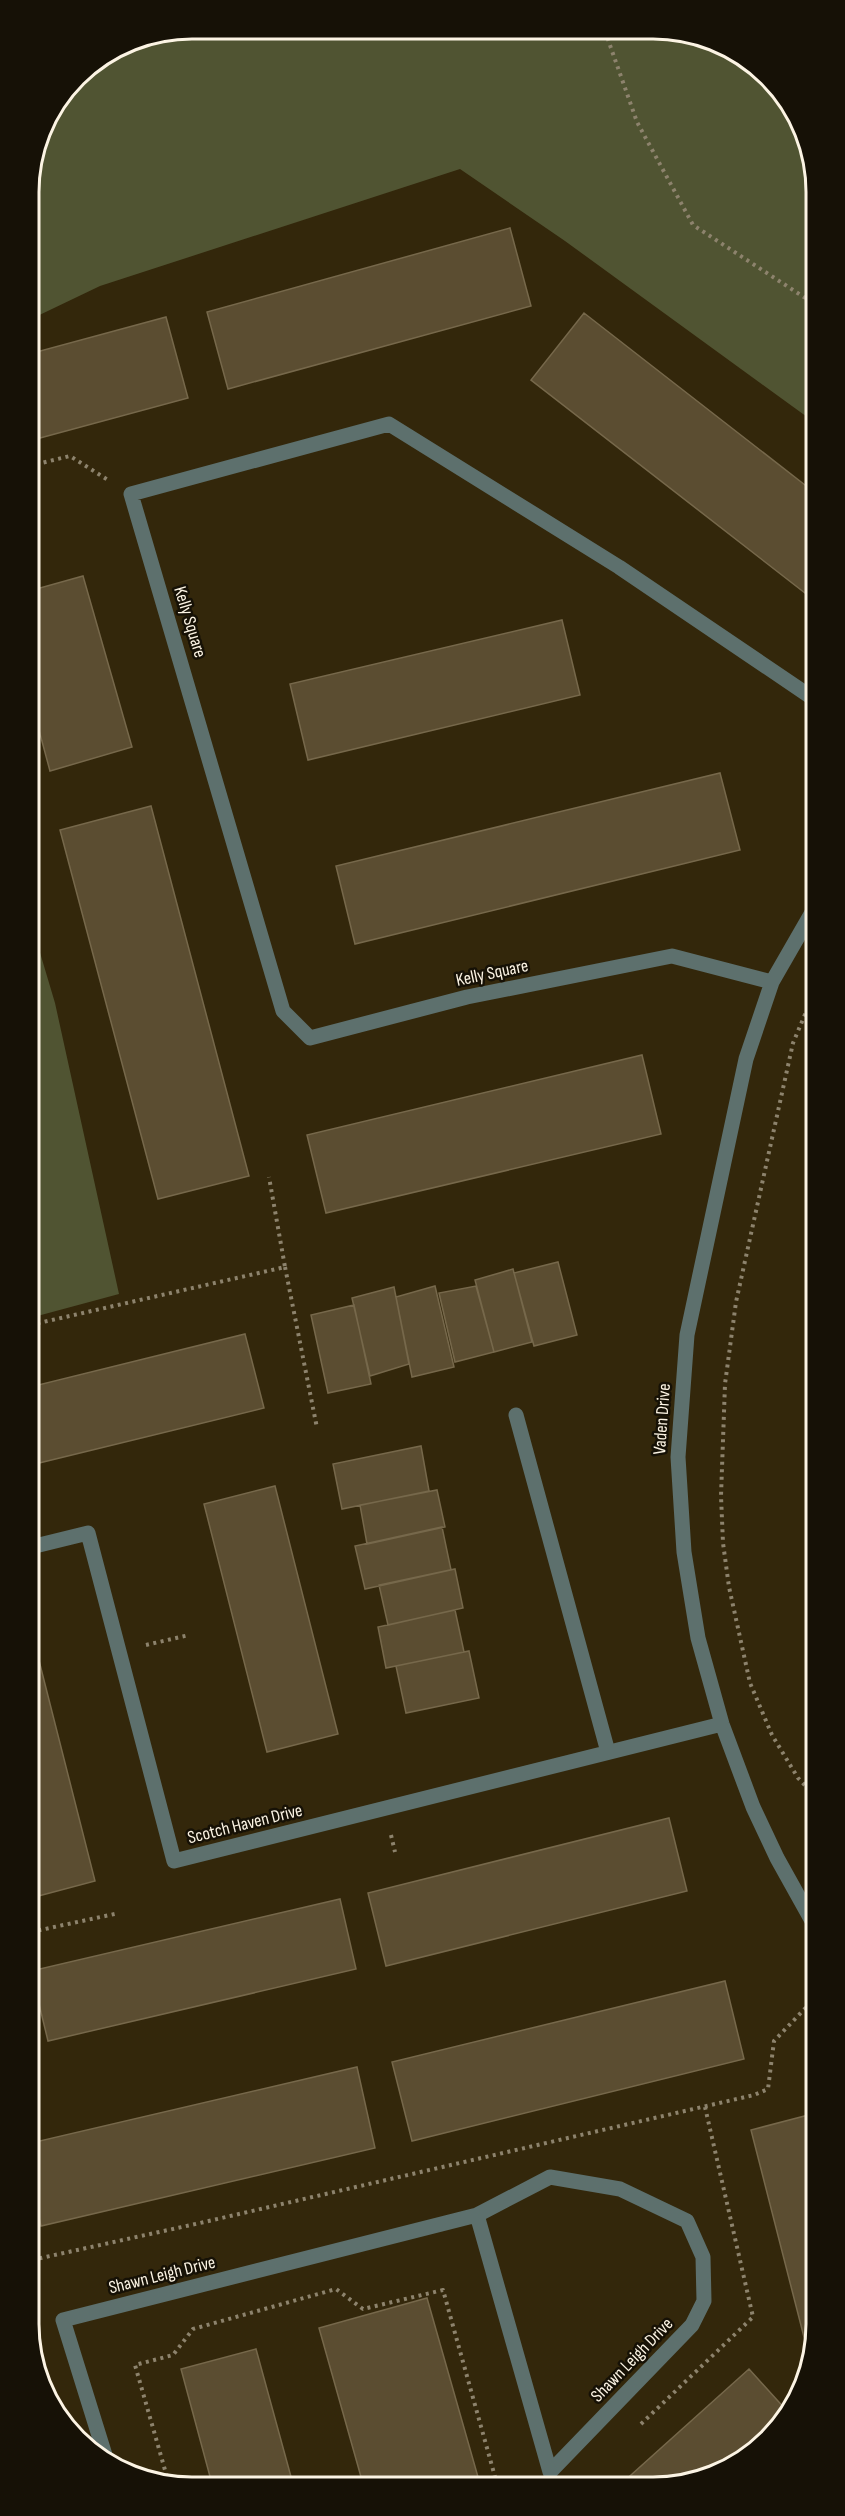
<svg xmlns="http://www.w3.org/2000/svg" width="845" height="2516" viewBox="0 0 845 2516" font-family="'Sofia Sans Condensed',sans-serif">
<rect width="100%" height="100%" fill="#33270b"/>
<path fill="#505432" d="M192 29 685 32 768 76 813 160 814 422 565 241 460 169 100 286 29 320V181L46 120 84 69 130 41Z
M30 919 55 1003 119 1294 30 1318Z"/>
<path fill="#5b4d31" stroke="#76684b" stroke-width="1.5" d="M510 228 531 306 228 389 207 312Z
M584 313 814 492V600L531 380Z
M166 317 188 398 29 441V354Z
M83 576 132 747 50 771 30 697 29 591Z
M562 620 580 695 308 760 290 684Z
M720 773 740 850 355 944 336 866Z
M151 806 249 1176 158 1199 60 830Z
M642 1055 661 1134 326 1213 307 1135Z
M558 1262 577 1335 534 1346 514 1273Z
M513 1269 532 1342 494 1352 475 1280Z
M435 1286 454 1367 412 1377 396 1297Z
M476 1286 494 1352 455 1362 439 1293Z
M394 1287 409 1364 370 1376 352 1298Z
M354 1305 371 1384 328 1393 311 1315Z
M245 1334 264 1408 31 1465 30 1387Z
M421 1446 429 1491 342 1509 333 1464Z
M275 1486 338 1734 267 1752 204 1504Z
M437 1490 445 1527 367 1544 360 1505Z
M442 1527 451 1570 365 1589 355 1546Z
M455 1569 463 1608 388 1625 379 1585Z
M455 1610 464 1652 386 1668 378 1627Z
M31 1629 95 1881 31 1898Z
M469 1651 479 1698 406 1713 396 1666Z
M669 1818 687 1891 386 1966 368 1893Z
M340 1899 356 1969 48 2041 31 1971Z
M725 1981 744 2059 412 2141 392 2062Z
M357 2067 375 2148 41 2226 32 2188 31 2143Z
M816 2113V2334L813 2348 807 2349 751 2130Z
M427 2298 480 2484H363L319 2328Z
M256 2349 293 2484H212L181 2369Z
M749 2369 788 2412 776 2431 735 2465 685 2484H621Z"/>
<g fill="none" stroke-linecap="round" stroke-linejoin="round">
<path stroke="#8d836d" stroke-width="4" stroke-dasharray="3 4.5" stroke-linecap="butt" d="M605 31 637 122 693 225 813 303
M29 466 70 456 108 480
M814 993 793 1043 736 1302 725 1384 721 1496 723 1543 729 1587 750 1683 772 1735 798 1778 815 1796
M285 1267 317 1428
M30 1325 285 1267 269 1177
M146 1645 189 1635
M391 1835 395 1852
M31 1932 119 1913
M32 2260 200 2223 754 2095 768 2089 774 2041 816 1997
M641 2424 753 2317 705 2107
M169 2484 135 2365 173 2355 193 2329 336 2289 363 2309 443 2290 497 2484"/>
<path stroke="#5d706d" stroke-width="15" d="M814 909 772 982 746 1059 687 1335 678 1457 684 1552 698 1638 722 1724 753 1807 777 1858 816 1928
M772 982 672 956 467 997 310 1038 283 1011 131 494 389 424 619 567 814 699
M516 1415 608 1752
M31 1547 88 1533 174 1861 722 1724
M550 2177 620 2189 687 2221 703 2257 704 2301 692 2325 550 2472 477 2215Z
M105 2455 63 2320 477 2215"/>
</g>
<g text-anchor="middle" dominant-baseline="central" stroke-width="5" stroke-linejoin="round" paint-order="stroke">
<g font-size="18" fill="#fcf4e4" stroke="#161106">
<text transform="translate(190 622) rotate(73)">Kelly Square</text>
<text transform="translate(492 973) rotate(-12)">Kelly Square</text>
<text transform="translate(662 1419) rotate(-86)">Vaden Drive</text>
<text transform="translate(245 1824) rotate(-14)">Scotch Haven Drive</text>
<text transform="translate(162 2275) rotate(-14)">Shawn Leigh Drive</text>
<text transform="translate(632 2360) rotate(-46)">Shawn Leigh Drive</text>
</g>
</g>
<path d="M0 0H845V2516H0ZM192 39H653A153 153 0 0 1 806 192V2324A153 153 0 0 1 653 2477H192A153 153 0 0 1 39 2324V192A153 153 0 0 1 192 39Z" fill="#161106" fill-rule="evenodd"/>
<path fill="none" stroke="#fcf4e4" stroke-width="3" d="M192 39H653A153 153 0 0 1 806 192V2324A153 153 0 0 1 653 2477H192A153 153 0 0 1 39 2324V192A153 153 0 0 1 192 39Z"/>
</svg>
